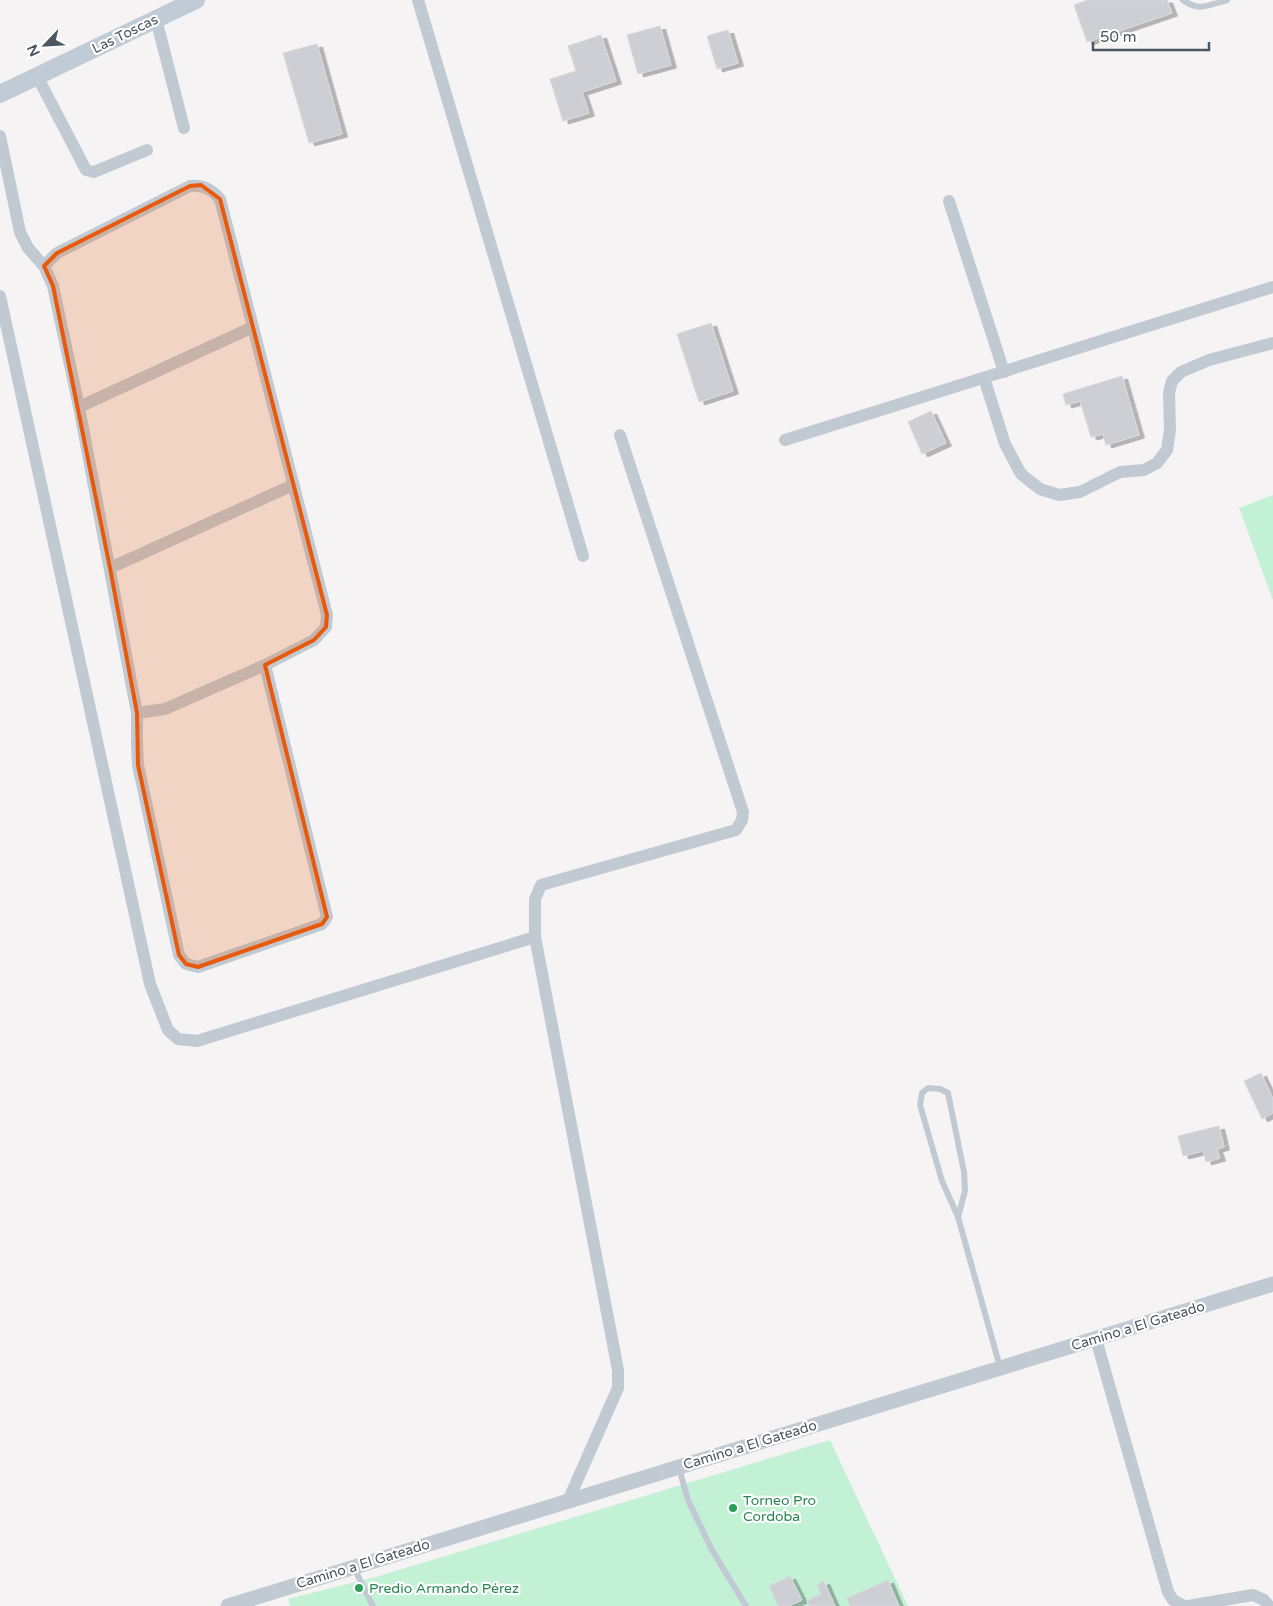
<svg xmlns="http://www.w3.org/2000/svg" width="1273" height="1606" viewBox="0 0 1273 1606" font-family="'Varela Round',sans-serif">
<defs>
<filter id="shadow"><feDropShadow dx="5.5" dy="3" stdDeviation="0" flood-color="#0004"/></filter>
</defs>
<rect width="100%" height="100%" fill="#f5f3f3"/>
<path fill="#c3f1d5" d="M1273 495V600L1239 508Z
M830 1440 908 1606H290L288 1599 379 1576Z"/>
<path fill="#cdcfd5" stroke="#d7d9de" filter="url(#shadow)" d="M1087 0H1167L1172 13 1087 42 1074 5Z
M660 26 671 65 638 74 627 35Z
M728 30 738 63 717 69 707 36Z
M601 35 616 81 582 92 589 113 563 121 550 79 576 71 568 46Z
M317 44 342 134 309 143 283 53Z
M711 323 733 391 699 402 677 334Z
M1122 376 1139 435 1106 445 1103 434 1091 437 1080 401 1066 405 1063 394Z
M931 411 946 443 922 454 908 422Z
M1261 1073 1273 1099V1113L1262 1119 1244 1081Z
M1219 1126 1224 1147 1217 1149 1220 1158 1206 1162 1203 1151 1183 1156 1178 1136Z
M790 1576 802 1600 789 1606H778L769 1586Z
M888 1580 899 1606H850L847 1598Z
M824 1581 835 1606H809L807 1601 821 1594 817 1585Z"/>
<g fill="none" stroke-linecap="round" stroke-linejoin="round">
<path stroke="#c1cad2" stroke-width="6" d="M1183 0C1199 12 1209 5 1227 0
M958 1217 942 1181 920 1105 922 1093 928 1088 940 1089 948 1093 964 1172 965 1191 958 1217 1000 1367
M679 1468 688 1500 712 1550 746 1606
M354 1568 373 1606"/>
<path stroke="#c1cad2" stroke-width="12" d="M418 0 583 556
M156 19 184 128
M37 76 86 170 94 172 147 150
M0 136 20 232 28 248 44 266 53 286 79 407 137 713V744L138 765 179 955 186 964 198 967 322 924 327 917 265 665
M949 201 1004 372
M44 266 57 253 190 186C204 185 211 189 220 199L327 615 326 627 314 640 265 665 165 709 137 713
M0 296 150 984 168 1030 178 1039 197 1041 535 937
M984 378 1005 444 1021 474 1040 489 1059 495 1080 492 1120 472 1144 470 1157 463 1167 450 1170 430 1169 393 1172 381 1181 372 1209 360 1273 343
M79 407 253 327
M785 440 1273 287
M110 568 293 485
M1096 1339 1168 1592 1173 1600 1184 1606
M568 1501 618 1388V1370L535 937V899L541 885 736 830 742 820 743 812 620 435
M1188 1606 1253 1595 1264 1600 1269 1606"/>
<path stroke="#c1cad2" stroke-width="15" d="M228 1606 1273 1284"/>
<path stroke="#c1cbd6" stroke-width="18" d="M0 94 196 0"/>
</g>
<path fill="#e8590c" fill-opacity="0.2" stroke="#e8590c" stroke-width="4" stroke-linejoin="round" d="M201 185 220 199 327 615 326 627 314 640 265 665 327 917 322 924 198 967 186 964 179 955 138 765 137 713 110 568 53 286 44 266 57 253 190 186Z"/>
<g fill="#2e9e5b" stroke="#fff" stroke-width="2">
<circle cx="733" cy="1508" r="5"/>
<circle cx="359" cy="1588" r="5"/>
</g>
<g text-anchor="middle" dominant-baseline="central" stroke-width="4.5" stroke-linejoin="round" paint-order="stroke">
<g font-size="14" fill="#4a5661" stroke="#fff">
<text transform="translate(125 34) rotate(-26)">Las Toscas</text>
<text transform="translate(1138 1326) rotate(-17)">Camino a El Gateado</text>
<text transform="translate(750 1445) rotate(-17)">Camino a El Gateado</text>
<text transform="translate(363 1564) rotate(-17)">Camino a El Gateado</text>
</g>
<g font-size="14" fill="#27864d" stroke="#fff" text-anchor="start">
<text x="743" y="1500">Torneo Pro<tspan x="743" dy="16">Cordoba</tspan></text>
<text x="369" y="1588">Predio Armando Pérez</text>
</g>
</g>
<g transform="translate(45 45) rotate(245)" stroke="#ffffff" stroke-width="4" paint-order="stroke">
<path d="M0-4L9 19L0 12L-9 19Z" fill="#4a5661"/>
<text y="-8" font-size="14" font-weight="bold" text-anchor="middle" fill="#4a5661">N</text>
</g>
<path d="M1093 42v8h116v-8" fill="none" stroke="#4a5661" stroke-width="2.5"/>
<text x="1100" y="42" font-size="15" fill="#4a5661" stroke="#ffffff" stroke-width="4" paint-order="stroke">50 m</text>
</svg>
